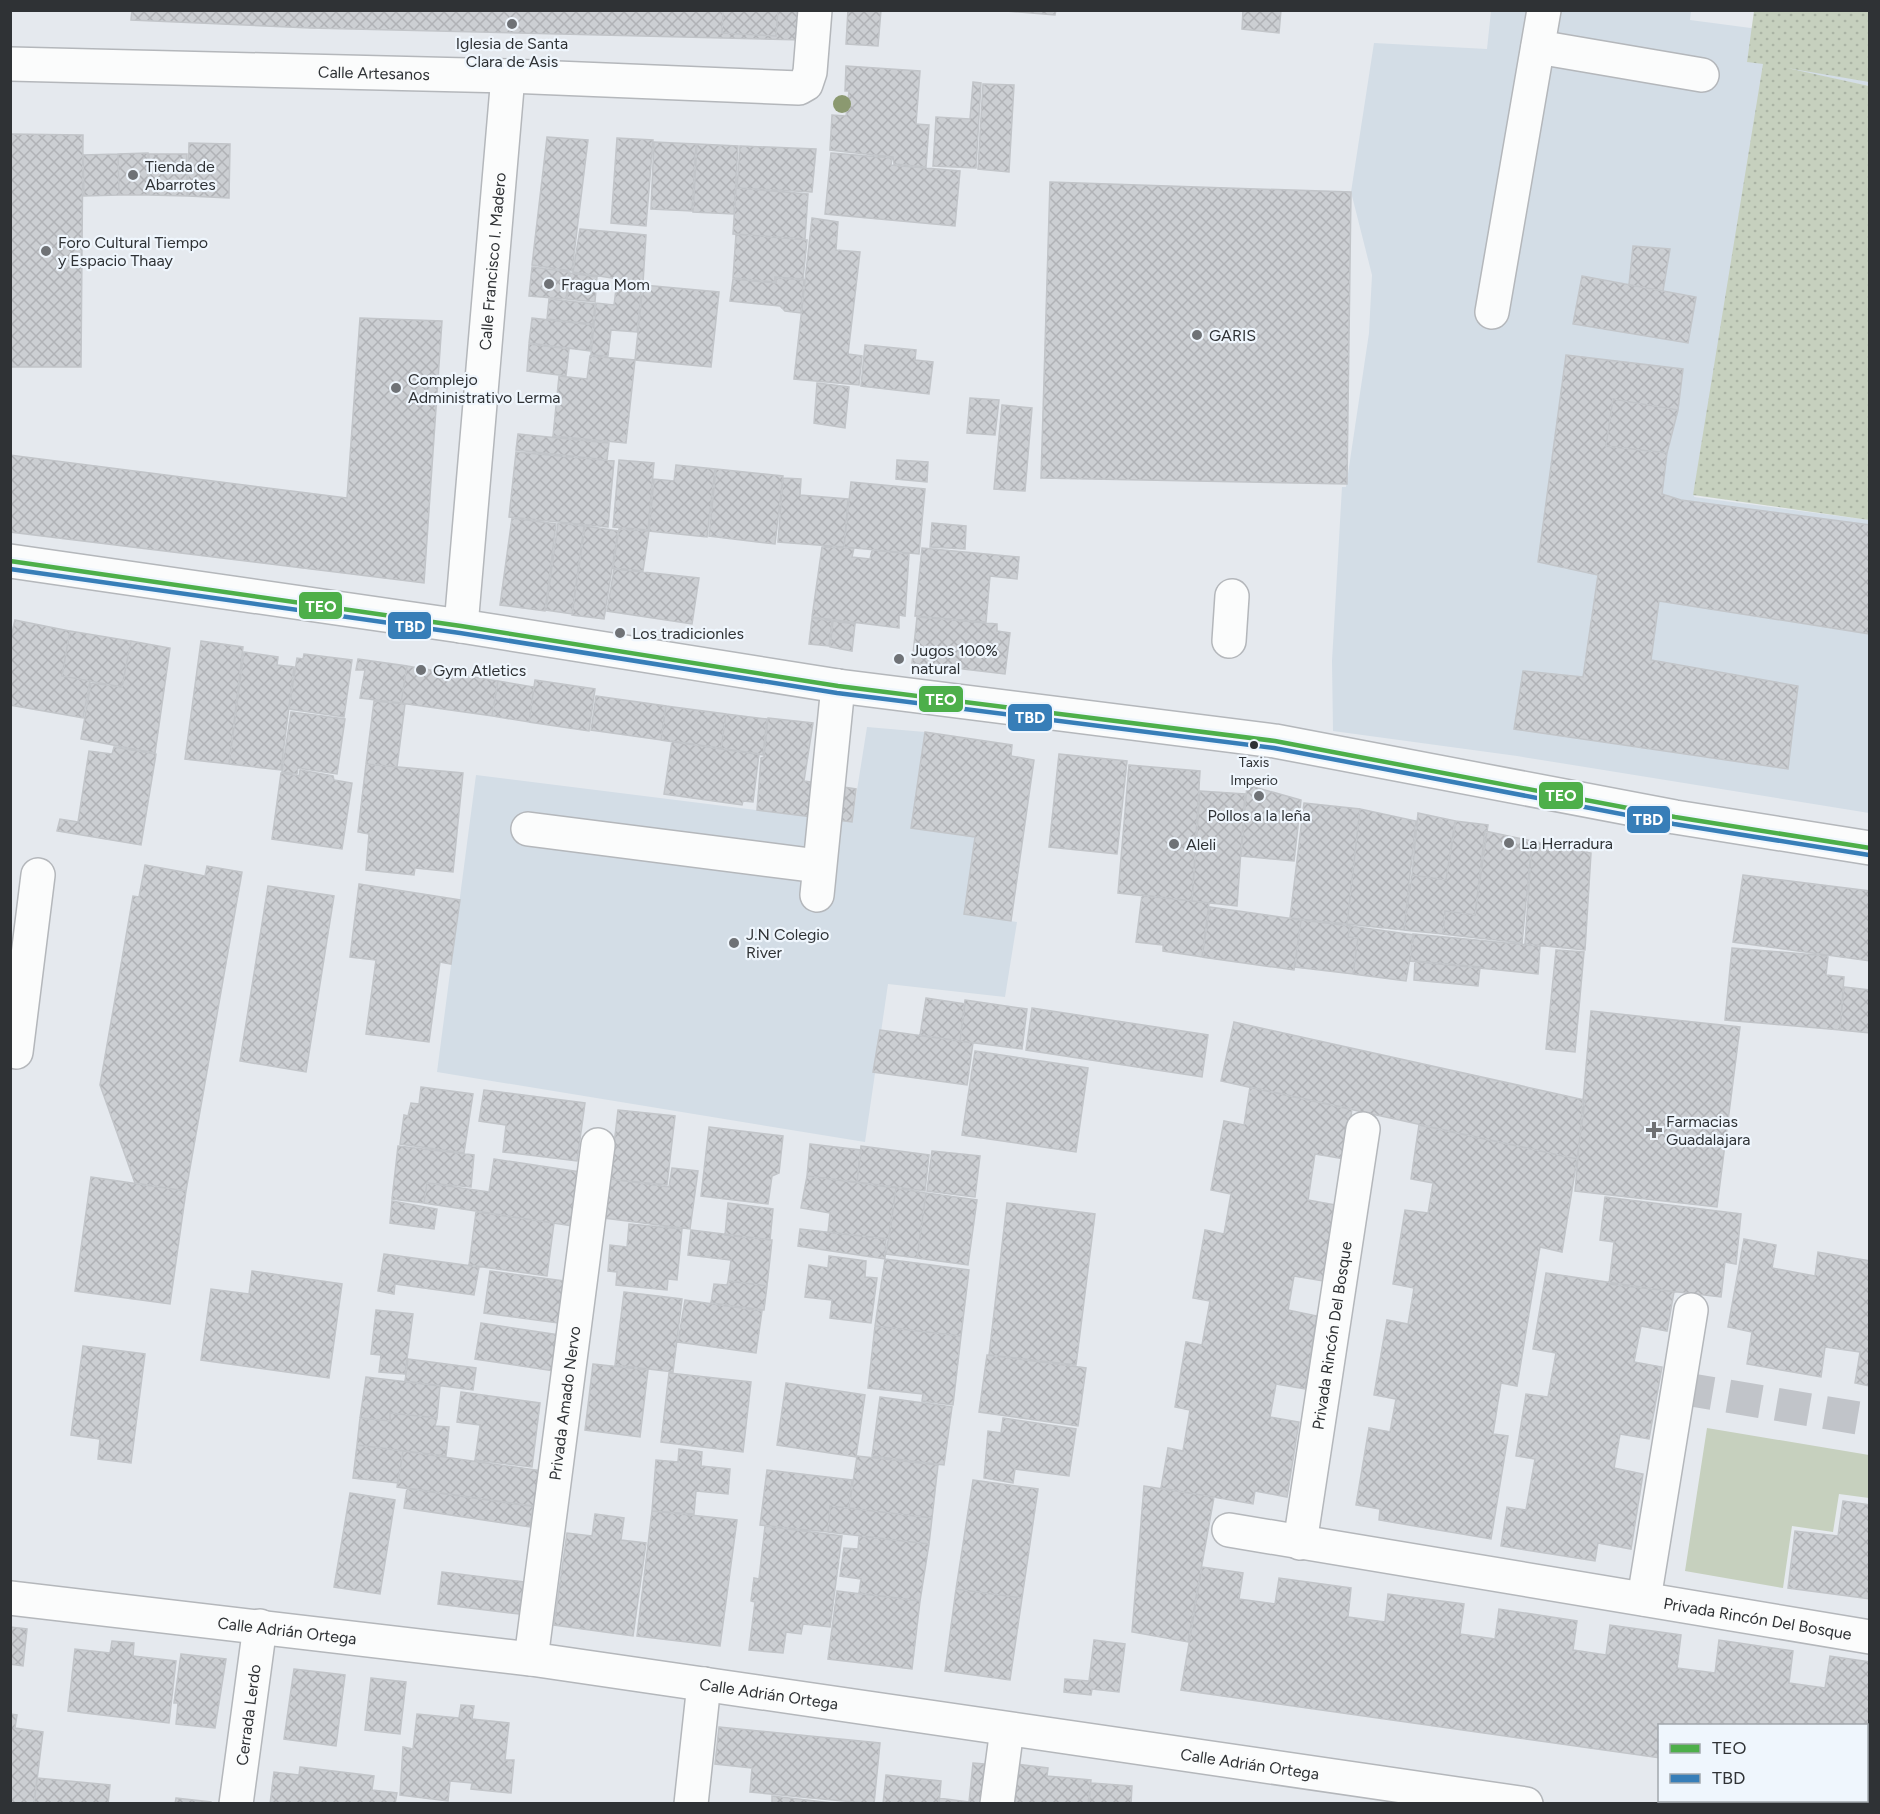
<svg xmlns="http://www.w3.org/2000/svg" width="1880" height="1814" viewBox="0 0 1880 1814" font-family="Figtree,sans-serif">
<defs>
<pattern id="garden-dots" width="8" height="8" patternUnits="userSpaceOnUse" patternTransform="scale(1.5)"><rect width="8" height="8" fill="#c6d0be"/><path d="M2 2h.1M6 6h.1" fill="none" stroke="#aab3a4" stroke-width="1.8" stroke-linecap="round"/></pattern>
<pattern id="building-cross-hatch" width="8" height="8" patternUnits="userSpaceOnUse" patternTransform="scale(1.5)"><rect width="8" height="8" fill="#cccfd3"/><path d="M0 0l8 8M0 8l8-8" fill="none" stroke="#b0b2b6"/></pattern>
</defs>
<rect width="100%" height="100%" fill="#e5e9ee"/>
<path fill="#d3dde6" d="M1491 11H1691L1690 20 1766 30 1869 11V86L1764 64 1694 497 1869 520V813L1517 756 1333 731 1332 661 1342 487H1346L1369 333 1372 275 1351 192 1374 43 1487 49Z
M867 727 925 732 911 828 975 837 964 914 1017 922 1005 997 888 984 865 1142 437 1072 476 775 852 822Z"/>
<path fill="#c6d0be" d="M1707 1428 1869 1455V1498L1839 1494 1833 1532 1792 1526 1783 1588 1685 1571Z"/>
<path fill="url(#garden-dots)" d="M1754 11H1869V82L1787 68 1869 86V520L1693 495 1763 64 1747 62Z"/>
<path fill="url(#building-cross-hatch)" stroke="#c2c5c9" stroke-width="1.5" d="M132 10H805L803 40 310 28 131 20Z
M723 10H778L776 36 722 33Z
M848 10H881L878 46 846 44Z
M993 10H1056L1055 15Z
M1243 10H1281L1279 33 1242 29Z
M846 66 920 71 916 124 929 125 926 167 894 164 893 157 830 150 832 115 846 116 849 91H845Z
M973 82 981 83 976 168 933 166 936 117 970 119Z
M983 84 1014 85 1009 172 978 169Z
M10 134 83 135 81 367H10Z
M547 137 588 140 572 271 532 265Z
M617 138 653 140 646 226 611 223Z
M654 142 696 144 692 211 651 209Z
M189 143 230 144 229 198 188 196Z
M697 144 738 146 734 214 693 212Z
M740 146 816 149 812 192 737 188Z
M148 153V195H119L118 154Z
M831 153 892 158 891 165 960 171 955 226 825 214Z
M118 154 119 195 84 196 83 155Z
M149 154H187V196L149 195Z
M1050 182 1351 192 1347 484 1041 478Z
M736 188 808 194 805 239 733 234Z
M812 218 838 222 836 250 860 252 848 354 862 356 859 385 794 379Z
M580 229 646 235 643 283 573 272Z
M736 234 807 240 803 279 775 277V282L733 278Z
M1633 246 1670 249 1663 291 1629 285Z
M532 267 569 272 566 299 529 296Z
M570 273 597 277 595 302 567 299Z
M1582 276 1696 297 1688 343 1573 324Z
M776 278 804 280 801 313 785 311 780 306 730 301 733 279 776 283Z
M617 281 642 285 637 332 611 330 608 356 591 355 596 303 614 305Z
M643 285 719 292 711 367 635 360Z
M549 299 595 304 593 324 547 319Z
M360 318 442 321 424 583 10 532V455L347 498Z
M532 318 593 325 590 351 529 343Z
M529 344 569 349 566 376 527 371Z
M865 345 916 350 915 360 933 362 929 394 861 386Z
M1566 355 1683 369 1678 410 1613 399 1606 446 1667 453 1662 494 1681 500 1870 525V634L1659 601 1651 660 1798 686 1788 769 1514 729 1523 671 1583 677 1598 575 1538 562Z
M590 356 635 360 626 443 553 436 559 376 587 379Z
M817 383 849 387 845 428 814 423Z
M970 398 999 400 995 435 967 433Z
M1613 399 1678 410 1667 453 1606 446Z
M1002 405 1032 408 1025 491 994 489Z
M518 434 609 443 607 460 516 450Z
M516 452 614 461 608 527 509 517Z
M619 460 654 463 648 530 613 527Z
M897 460 928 462 927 482 896 479Z
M676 465 715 469 707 537 649 531 654 479 674 481Z
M716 469 783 476 775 544 709 536Z
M783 478 801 479 800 495 848 499 844 547 778 542Z
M851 482 925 489 919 554 844 547Z
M512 518 556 524 545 611 500 605Z
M558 523 584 526 572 614 546 610Z
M932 523 966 526 965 549 930 547Z
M585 526 618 531 604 619 572 615Z
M619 529 649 531 643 571 613 568Z
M822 547 854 548 852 557 870 559 872 550 909 554 905 616 899 615V628L812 617Z
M922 548 1019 557 1017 579 990 576 986 622 915 616Z
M614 569 699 578 692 624 607 611Z
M917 617 997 624V631L1010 633 1005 674 912 663Z
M812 618 832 621 829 646 809 644Z
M15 620 70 631 62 676 90 681 83 718 10 705V641Z
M833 621 855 624 852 651 830 647Z
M70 631 131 641 122 687 62 676Z
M131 641 170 648 155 753 81 739 91 683 122 687Z
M201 641 243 647 229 764 185 759Z
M244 652 278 657 277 665 294 667 281 770 229 764Z
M304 654 352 660 344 717 289 709 297 658 303 659Z
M358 659 407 666 401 703 360 698 365 670H356Z
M407 666 498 681 492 716 401 703Z
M535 680 595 689 589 731 529 722Z
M498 681 534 687 529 722 492 716Z
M596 696 666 706 661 740 591 730Z
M374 701 405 704 397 767 366 764Z
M666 706 726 714 721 749 661 740Z
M291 712 345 719 337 774 298 768 297 774 282 772Z
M726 714 767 719 763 755 721 749Z
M768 718 813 723 804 781 856 789 852 822 757 810 761 758 764 757Z
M925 732 1012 745 1011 756 1034 760 1011 921 964 914 975 837 911 828Z
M672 741 759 754 753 802 743 801 742 805 664 794Z
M114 747 156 754 141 845 57 831 60 819 78 822 89 751 112 754Z
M1059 754 1127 761 1117 854 1049 847Z
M366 764 463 773 453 872 415 868 414 875 366 870 369 834 358 832Z
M1129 765 1200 771 1192 901 1118 893Z
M300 770 333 776 334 780 352 783 342 849 272 839 281 773 299 776Z
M1247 785 1301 800 1294 861 1241 856Z
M1200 791 1245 794 1237 906 1192 901Z
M1304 803 1360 809 1347 924 1290 918Z
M1360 809 1416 821 1404 930 1347 924Z
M1418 813 1456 821 1446 880 1412 875Z
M1455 821 1488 825 1475 915 1445 911 1443 934 1404 930 1412 875 1446 880Z
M1485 831 1532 841 1522 943 1443 934 1445 911 1475 915Z
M1532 841 1591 853 1585 950 1525 944Z
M145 865 205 876 207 866 242 872 186 1191 135 1183 100 1085 133 896 139 897Z
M1743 875 1870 891V961L1733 942Z
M359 884 460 900 451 964 440 962 429 1042 366 1034 376 960 350 957Z
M268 886 334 896 306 1072 240 1061Z
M1142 895 1209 903 1202 957 1163 951V945L1136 942Z
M1210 907 1301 920 1294 970 1202 957Z
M1301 920 1350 926 1348 937 1358 938 1353 974 1295 967Z
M1350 926 1414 935 1406 981 1353 974 1358 938 1348 937Z
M1413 934 1540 946 1538 974 1410 961Z
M1732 948 1828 956 1826 975 1844 977 1840 1030 1725 1020Z
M1556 950 1584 952 1575 1052 1546 1049Z
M1415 961 1480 967 1478 986 1414 980Z
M1844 987 1870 990V1033L1840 1030Z
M926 998 965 1004 960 1041 920 1035Z
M965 1000 1027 1009 1022 1049 960 1041Z
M1032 1008 1208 1035 1202 1077 1026 1050Z
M1591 1011 1740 1027 1717 1207 1575 1191Z
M1234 1022 1585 1100 1577 1159 1221 1081Z
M880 1030 973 1043 967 1085 873 1072Z
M975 1051 1088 1068 1076 1152 962 1135Z
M421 1087 473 1094 464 1153 400 1144 404 1115 408 1116 411 1103 419 1104Z
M1250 1087 1352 1109 1344 1159 1315 1154 1308 1200 1336 1205 1323 1281 1294 1276 1288 1310 1317 1316 1305 1389 1276 1384 1270 1417 1299 1422 1287 1497 1255 1491 1253 1504 1161 1488 1168 1448 1183 1451 1190 1410 1175 1407 1186 1342 1202 1345 1210 1301 1193 1298 1205 1230 1224 1234 1231 1194 1211 1190 1224 1121 1244 1125Z
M484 1090 585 1103 577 1161 503 1152 506 1125 479 1121Z
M618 1110 675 1116 667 1185 610 1179Z
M1419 1125 1577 1159 1562 1252 1540 1247 1517 1386 1501 1383 1493 1434 1508 1436 1491 1539 1379 1520 1380 1509 1356 1505 1369 1428 1390 1432 1396 1399 1374 1395 1387 1320 1408 1324 1414 1288 1393 1284 1405 1210 1428 1213 1433 1183 1411 1179Z
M709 1127 783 1136 779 1173 772 1176 768 1204 701 1196Z
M810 1144 861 1150 857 1182 807 1176Z
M398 1146 474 1155 471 1187 427 1183 424 1203 392 1199Z
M861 1146 929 1155 925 1191 857 1182Z
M932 1151 980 1156 975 1197 927 1191Z
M494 1159 580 1172 572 1226 424 1203 427 1183 489 1192Z
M672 1168 698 1171 690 1229 604 1218 610 1179 669 1187Z
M807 1176 896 1188 889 1239 828 1232 830 1213 801 1208Z
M91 1177 186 1191 170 1304 75 1291Z
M896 1188 926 1193 917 1258 886 1254Z
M926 1193 977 1200 968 1265 917 1258Z
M1605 1197 1741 1214 1736 1264 1725 1262 1721 1297 1609 1284 1614 1242 1600 1240Z
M392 1201 437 1209 434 1229 390 1223Z
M728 1203 773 1209 770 1240 725 1235Z
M1007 1203 1095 1214 1076 1365 989 1355Z
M476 1212 554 1223 547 1276 469 1265Z
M629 1224 682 1229 677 1280 668 1279 667 1290 616 1285 617 1272 608 1271 610 1245 627 1247Z
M800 1229 886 1239 885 1259 798 1246Z
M691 1230 772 1240 767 1286 728 1281 731 1260 688 1255Z
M1744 1239 1776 1245 1772 1268 1815 1276 1818 1252 1870 1261V1386L1855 1383 1860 1352 1825 1347 1821 1377 1747 1364 1752 1332 1728 1327Z
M384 1254 479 1267 474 1295 395 1284 394 1294 378 1291Z
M829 1256 866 1261 865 1277 877 1278 871 1323 830 1318 832 1300 805 1297 809 1265 828 1268Z
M885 1259 969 1270 961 1336 875 1326Z
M252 1271 342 1284 329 1378 201 1360 211 1289 249 1294Z
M490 1271 564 1281 558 1323 484 1313Z
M1546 1273 1674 1292 1667 1331 1641 1326 1634 1362 1662 1367 1649 1439 1620 1434 1614 1468 1643 1474 1631 1549 1598 1543 1595 1561 1501 1546 1507 1507 1526 1510 1535 1459 1516 1456 1526 1394 1548 1397 1556 1353 1533 1349Z
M728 1281 767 1286 764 1310 711 1303 714 1284 727 1285Z
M624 1292 682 1299 673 1372 615 1365Z
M685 1300 762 1311 756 1353 678 1342Z
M376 1310 413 1314 405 1374 379 1372 381 1355 371 1354Z
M481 1323 559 1335 554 1371 475 1359Z
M875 1326 961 1336 953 1405 922 1401 923 1394 868 1388Z
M83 1346 145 1354 131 1463 98 1459 100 1439 71 1435Z
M987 1355 1086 1368 1078 1426 979 1412Z
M408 1359 476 1368 473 1390 405 1381Z
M593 1364 648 1370 640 1437 585 1430Z
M669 1373 751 1382 743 1452 661 1442Z
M366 1377 440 1386 437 1418 390 1413V1421L360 1418Z
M786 1383 865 1395 856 1457 777 1445Z
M461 1392 540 1403 532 1467 475 1460 480 1425 457 1422Z
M880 1397 952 1407 944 1465 872 1456Z
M390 1413 437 1418 435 1426 449 1427 446 1456 357 1445 360 1418 390 1421Z
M1003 1418 1076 1429 1069 1476 1015 1469 1013 1483 984 1478 988 1431 1001 1433Z
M357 1445 403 1451 398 1483 353 1478Z
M679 1449 702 1452 701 1466 730 1469 728 1494 696 1491 694 1514 652 1511 656 1460 678 1462Z
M403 1451 542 1471 536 1507 397 1487Z
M857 1456 938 1465 932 1518 849 1508Z
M767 1470 852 1480 849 1508 830 1506 828 1532 760 1525Z
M973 1480 1038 1489 1022 1598 956 1589Z
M1144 1486 1214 1497 1188 1642 1132 1632Z
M407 1488 533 1506 530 1527 404 1508Z
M350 1493 395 1500 380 1594 334 1587Z
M1843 1501 1870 1505V1599L1788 1588 1795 1531 1838 1536Z
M830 1506 932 1518 929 1544 828 1532Z
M652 1511 737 1520 720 1646 637 1636Z
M595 1514 624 1518 621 1540 646 1543 633 1636 554 1625 567 1533 592 1536Z
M765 1526 842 1536 830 1627 803 1624 801 1634 786 1632 783 1653 749 1650 755 1602 751 1601 754 1578 759 1579Z
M859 1536 929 1544 920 1601 859 1593 861 1579 840 1576 844 1548 858 1549Z
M1202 1567 1243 1573 1239 1599 1275 1604 1279 1578 1351 1588 1348 1617 1385 1622 1388 1594 1464 1604 1460 1634 1495 1639 1499 1609 1577 1621 1573 1650 1606 1655 1610 1625 1681 1635 1677 1668 1715 1673 1719 1640 1793 1651 1789 1683 1825 1688 1830 1656 1870 1662V1787H1866V1726H1660V1758L1181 1690Z
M442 1572 524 1582 519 1614 438 1604Z
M956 1589 1022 1598 1010 1680 945 1671Z
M837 1591 920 1601 912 1669 828 1659Z
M10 1627 27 1629 23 1666 10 1664Z
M1094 1640 1125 1644 1119 1692 1092 1689 1091 1695 1064 1692 1065 1679 1089 1681Z
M112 1641 134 1643 133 1656 176 1661 169 1723 68 1711 75 1649 110 1653Z
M181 1654 226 1659 215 1728 176 1724 178 1703H174Z
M294 1669 345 1675 336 1746 284 1739Z
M371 1678 406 1682 400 1734 365 1730Z
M461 1705 474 1706 472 1719 509 1723 505 1760H514L511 1793 471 1789 472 1783 450 1781 448 1801 400 1795 403 1747 413 1749 417 1714 459 1718Z
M10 1714 17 1715 15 1728 43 1732 34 1804H10Z
M719 1727 880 1743 874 1804 750 1792 752 1768 715 1764Z
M973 1763 996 1765 992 1804H939V1798L969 1802Z
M1015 1764 1048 1768 1047 1776 1091 1780 1088 1804H1011Z
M300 1767 374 1776 372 1790 397 1793 395 1804H270L274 1772 299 1775Z
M886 1775 941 1781 939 1804H883Z
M37 1778 110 1785 108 1804H34Z
M1091 1783 1132 1786 1131 1804H1089Z
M772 1796 841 1804H772Z
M176 1798 211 1802V1804H175Z"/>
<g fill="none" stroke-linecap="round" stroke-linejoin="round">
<path stroke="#c1c4c9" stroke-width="33" stroke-dasharray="33 16" stroke-linecap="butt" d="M1680 1388 1870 1420"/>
<defs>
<g id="minor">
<path d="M1538 47 1702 75"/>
<path id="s1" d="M10 64 508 76 799 88 806 84 810 72 815 10"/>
<path d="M1492 312 1544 10"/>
<path id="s2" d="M461 626 508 76"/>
<path d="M1229 641 1232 596"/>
<path d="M528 829 818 866"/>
<path d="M817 895 838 686"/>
<path d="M16 1052 38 875"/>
<path id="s3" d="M1229 1530 1870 1637"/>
<path id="s4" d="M1300 1543 1363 1129"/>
<path id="s5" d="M10 1598 531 1659 1526 1804"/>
<path d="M1644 1599 1691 1310"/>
<path id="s6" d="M531 1659 598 1145"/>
<path id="s7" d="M236 1804 260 1626"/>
<path d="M691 1804 704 1684"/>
<path d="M997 1804 1007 1729"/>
</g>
<path id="major" d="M10 561 461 626 838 686 1275 741 1675 817 1870 848"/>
</defs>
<use href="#minor" stroke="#b4b7bb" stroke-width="36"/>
<use href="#major" stroke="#b4b7bb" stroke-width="36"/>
<use href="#minor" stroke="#fbfcfc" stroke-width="33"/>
<use href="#major" stroke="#fbfcfc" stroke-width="33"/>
<defs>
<path id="bus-1" d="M10 561 461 626 838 686 1275 741 1675 817 1870 848"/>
<path id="bus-2" d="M10 569 460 633 837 693 1274 748 1674 824 1869 855"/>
</defs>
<use href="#bus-1" stroke="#eff6fd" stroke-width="9"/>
<use href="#bus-2" stroke="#eff6fd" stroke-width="9"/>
<use href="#bus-1" stroke="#4daf4a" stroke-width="4.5"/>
<use href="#bus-2" stroke="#377eb8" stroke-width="4.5"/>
</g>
<circle fill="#8b9970" cx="842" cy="104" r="9"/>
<g fill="#6f7276" stroke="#eff6fd" stroke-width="2">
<circle cx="512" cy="24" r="6"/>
<circle cx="133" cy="175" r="6"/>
<circle cx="46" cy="251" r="6"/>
<circle cx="549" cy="284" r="6"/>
<circle cx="1197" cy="335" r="6"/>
<circle cx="396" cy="388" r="6"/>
<circle cx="620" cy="633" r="6"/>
<circle cx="899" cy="659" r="6"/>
<circle cx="421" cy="670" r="6"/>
<circle cx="1259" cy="796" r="6"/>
<circle cx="1509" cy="843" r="6"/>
<circle cx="1174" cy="844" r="6"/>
<circle cx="734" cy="943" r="6"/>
<path d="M1651 1121h6v6h6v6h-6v6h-6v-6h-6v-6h6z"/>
</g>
<circle fill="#2f3235" stroke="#eff6fd" stroke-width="2" cx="1254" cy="745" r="5"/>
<g text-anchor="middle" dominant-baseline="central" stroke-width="4.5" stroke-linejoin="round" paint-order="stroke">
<g font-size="14" fill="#2f3235" stroke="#eff6fd">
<text x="1254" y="762">Taxis<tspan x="1254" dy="18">Imperio</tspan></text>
</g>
<g font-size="16" fill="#2f3235" stroke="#eff6fd" text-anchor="start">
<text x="512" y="43" text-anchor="middle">Iglesia de Santa<tspan x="512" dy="18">Clara de Asis</tspan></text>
<text x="145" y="166">Tienda de<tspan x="145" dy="18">Abarrotes</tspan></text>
<text x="58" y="242">Foro Cultural Tiempo<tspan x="58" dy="18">y Espacio Thaay</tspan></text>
<text x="561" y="284">Fragua Mom</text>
<text x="1209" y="335">GARIS</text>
<text x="408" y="379">Complejo<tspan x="408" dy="18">Administrativo Lerma</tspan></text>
<text x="632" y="633">Los tradicionles</text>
<text x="911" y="650">Jugos 100%<tspan x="911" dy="18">natural</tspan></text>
<text x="433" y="670">Gym Atletics</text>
<text x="1259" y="815" text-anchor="middle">Pollos a la leña</text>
<text x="1521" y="843">La Herradura</text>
<text x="1186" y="844">Aleli</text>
<text x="746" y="934">J.N Colegio<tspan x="746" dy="18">River</tspan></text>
<text x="1666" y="1121">Farmacias<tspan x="1666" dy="18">Guadalajara</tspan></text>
</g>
<g font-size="16" fill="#2f3235" stroke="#eff6fd">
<text stroke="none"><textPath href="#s1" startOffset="364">Calle Artesanos</textPath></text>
<text stroke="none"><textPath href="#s2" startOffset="366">Calle Francisco I. Madero</textPath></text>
<text stroke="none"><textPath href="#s4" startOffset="210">Privada Rincón Del Bosque</textPath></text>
<text stroke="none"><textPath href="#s6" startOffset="258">Privada Amado Nervo</textPath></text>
<text stroke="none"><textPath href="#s3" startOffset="536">Privada Rincón Del Bosque</textPath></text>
<text stroke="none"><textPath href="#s5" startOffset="279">Calle Adrián Ortega</textPath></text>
<text stroke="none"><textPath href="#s5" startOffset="765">Calle Adrián Ortega</textPath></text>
<text stroke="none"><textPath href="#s7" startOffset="90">Cerrada Lerdo</textPath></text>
<text stroke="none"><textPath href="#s5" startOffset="1251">Calle Adrián Ortega</textPath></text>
</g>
</g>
<g stroke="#eff6fd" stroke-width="2">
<rect x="298" y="591" width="45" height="29" rx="6" fill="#4daf4a"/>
<rect x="387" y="611" width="45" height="29" rx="6" fill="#377eb8"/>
<rect x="918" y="685" width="46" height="28" rx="6" fill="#4daf4a"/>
<rect x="1007" y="703" width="46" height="29" rx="6" fill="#377eb8"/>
<rect x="1538" y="781" width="46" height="29" rx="6" fill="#4daf4a"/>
<rect x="1626" y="805" width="45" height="29" rx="6" fill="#377eb8"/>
</g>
<g font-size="16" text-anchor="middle" font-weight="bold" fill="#fff">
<text x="321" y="612">TEO</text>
<text x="410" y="632">TBD</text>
<text x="941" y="705">TEO</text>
<text x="1030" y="723">TBD</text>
<text x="1561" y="801">TEO</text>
<text x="1648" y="825">TBD</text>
</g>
<rect width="1880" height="1814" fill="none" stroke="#2f3235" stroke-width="24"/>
<rect x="1658" y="1724" width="210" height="78" fill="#eff6fd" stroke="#a2a8ad" stroke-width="1.5"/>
<rect x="1670" y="1744" width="30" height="9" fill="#4daf4a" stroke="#a2a8ad" stroke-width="1.5"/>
<text x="1712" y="1754" font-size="18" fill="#2f3235">TEO</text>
<rect x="1670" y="1774" width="30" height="9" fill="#377eb8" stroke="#a2a8ad" stroke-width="1.5"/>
<text x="1712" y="1784" font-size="18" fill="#2f3235">TBD</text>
</svg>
